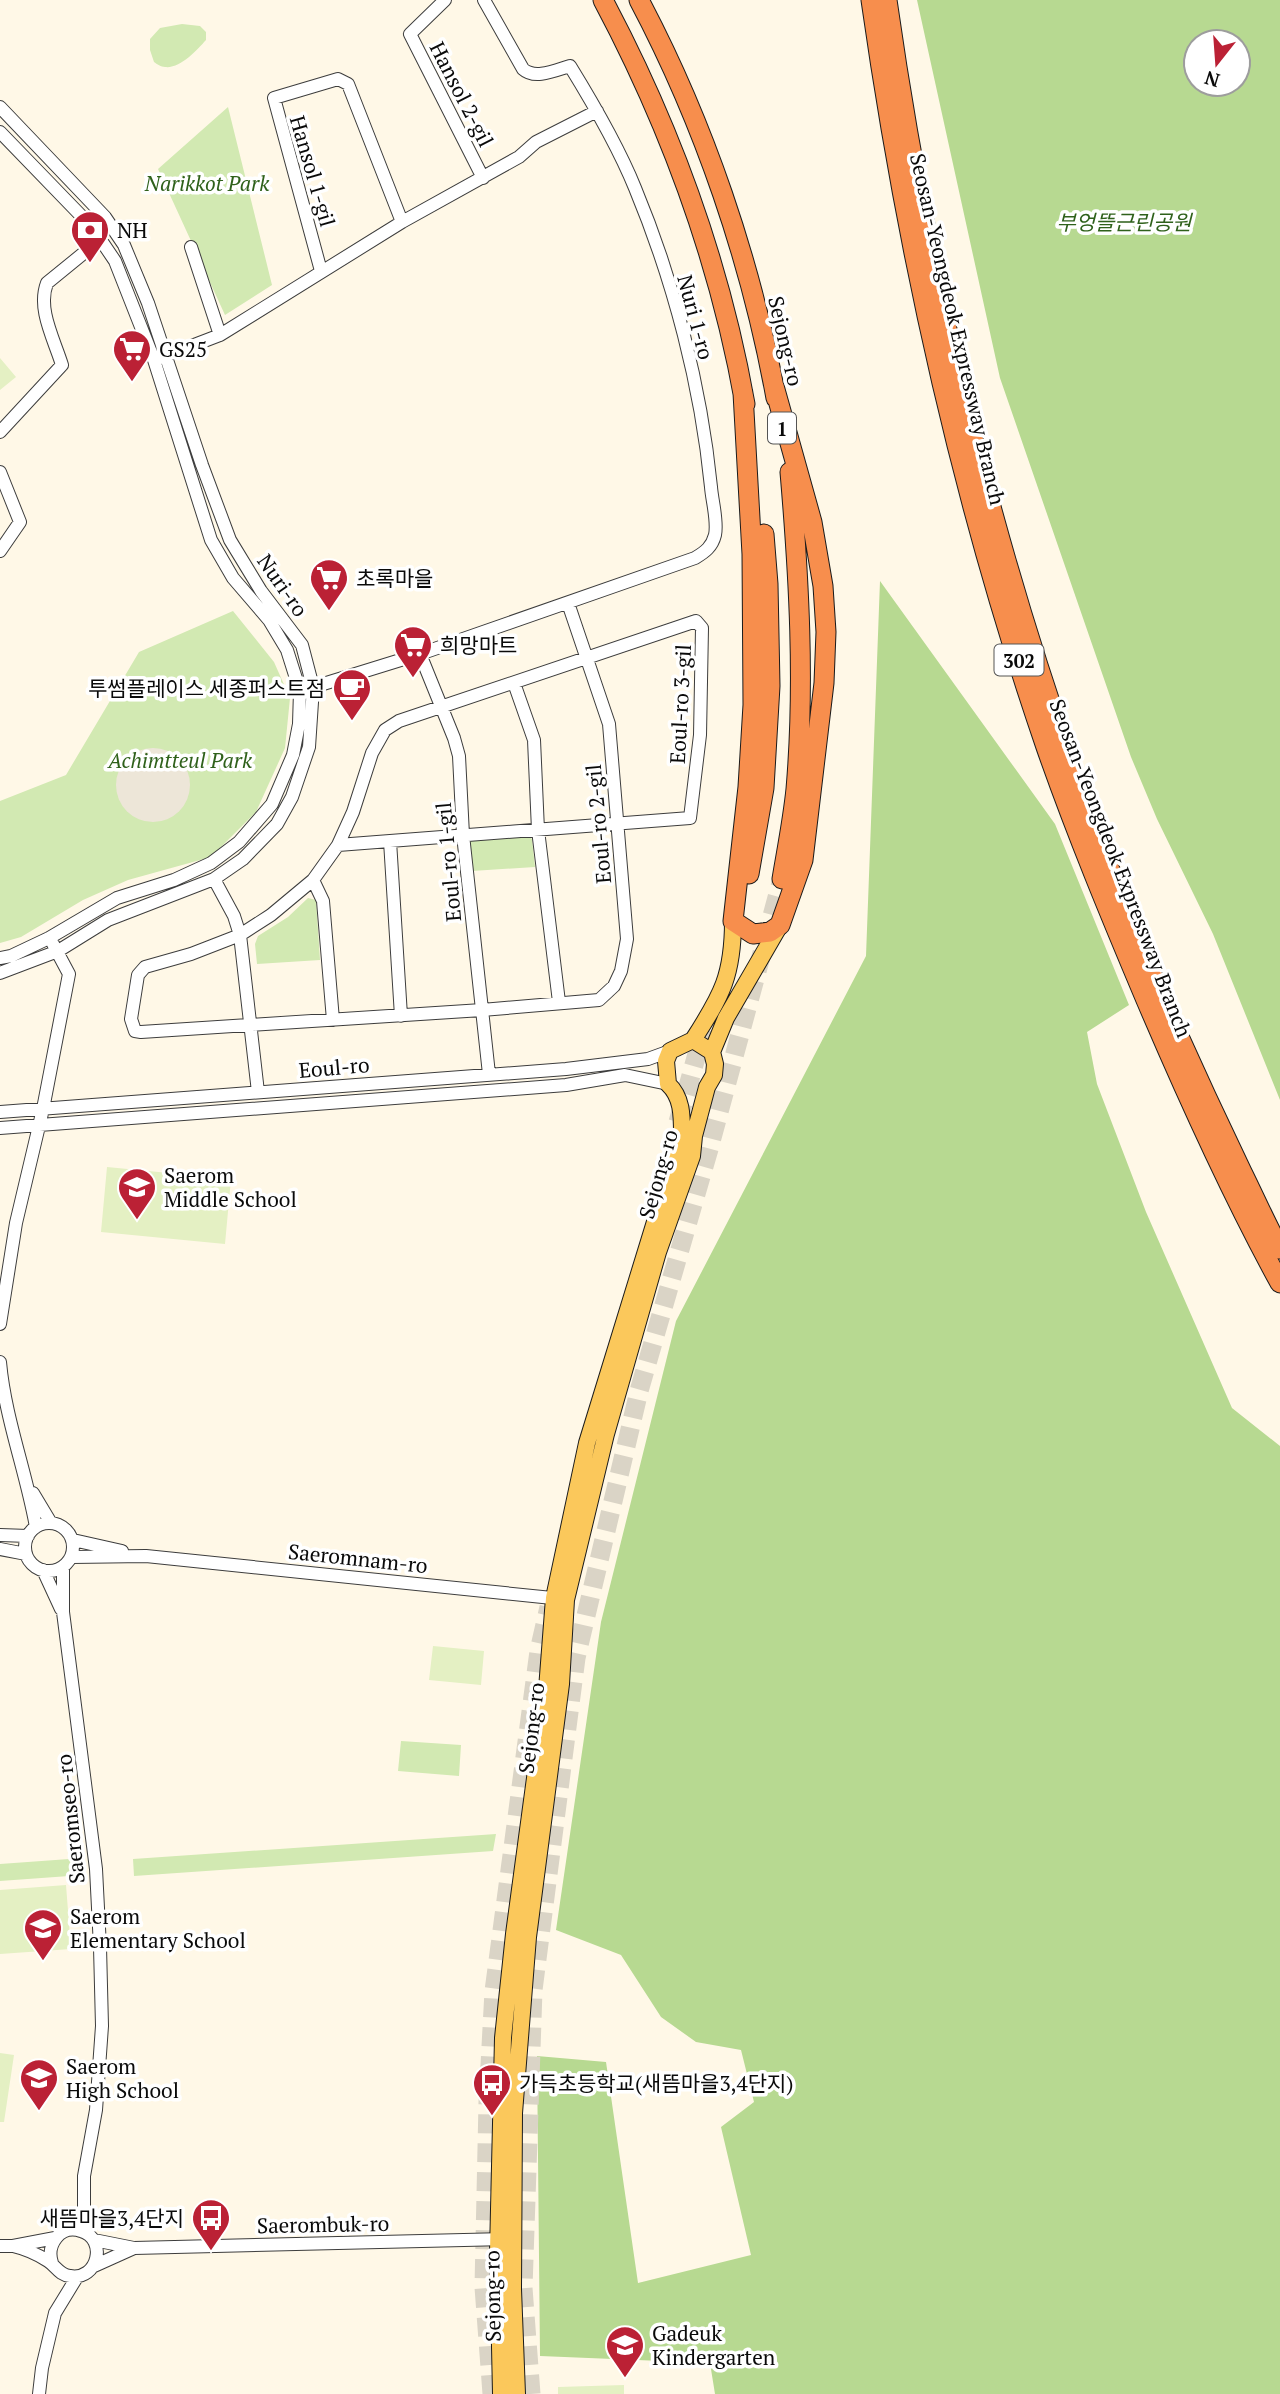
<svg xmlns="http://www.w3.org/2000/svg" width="1280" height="2394" viewBox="0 0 1280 2394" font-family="'PT Serif','Noto Sans KR',serif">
<rect width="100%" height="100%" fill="#fff8e7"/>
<path fill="#d2e9b2" d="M182 24 200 26 206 32V40C197 50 180 69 165 67 161 67 157 64 154 62L150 50V39L160 28Z
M228 107 272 285 225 315 158 169Z
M233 611 274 662 290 698 285 748 256 812 211 857 128 880 83 900 21 937 0 943V801L66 775 139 652Z
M526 833 532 839 535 867 472 871 469 843 472 837Z
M308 898 316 900 320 960 257 964 255 944 258 936 288 917Z
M401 1741 461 1745 459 1776 398 1771Z
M496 1834 493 1851 134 1876 133 1859Z
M83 1858V1875L0 1881V1864Z"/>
<path fill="#b7d991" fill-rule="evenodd" d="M917 0H1280V1100L1213 934 1157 819 1131 757 1000 378ZM1238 42V84H1196V42Z
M880 581 1055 824 1129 1005 1087 1032 1097 1084 1146 1212 1232 1408 1280 1446V2394H715L710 2363 540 2356 537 2056 606 2062 638 2283 751 2255 721 2127 754 2102 741 2050 696 2042 661 2017 621 1955 556 1930 601 1622 676 1321 866 956Z"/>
<path fill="#e4f0c3" d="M0 358 16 377 0 390Z
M107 1167 231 1179 225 1244 101 1232Z
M433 1646 484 1651 481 1685 429 1680Z
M66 1885 71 1949 0 1954V1890Z
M0 2053 14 2055 4 2122H0Z
M624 2385V2394H558V2387Z"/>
<path fill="#ede6d8" d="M116 785a37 37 0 1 1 74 0a37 37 0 1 1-74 0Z"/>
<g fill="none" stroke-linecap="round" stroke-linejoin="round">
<path stroke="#dad4c6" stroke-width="19" stroke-dasharray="19 10" stroke-linecap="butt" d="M678 1122 704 1029
M492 2394 484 2287 488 2102 494 1991 539 1651 549 1607
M531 2394 523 2288 533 1990 576 1658 639 1391 709 1149 782 879"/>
<defs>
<path id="minor" d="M445 0 410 34 483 178
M0 107 105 217 124 245 148 303 202 465 230 540 261 591 302 645 313 687 309 747 292 797 277 824 243 859 214 879 108 920 58 951 0 973
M0 132 92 227 115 261 154 360 211 540 233 578 269 620 287 650 300 691 299 724 293 755 272 804 239 842 211 863 174 880 117 898 49 938 11 956 0 958
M191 247 220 335
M321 271 274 98 338 79 348 84 402 222
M160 358 220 335 402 222 519 157 536 142 597 111
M0 432 62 365C54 339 37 309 47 283L101 239
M0 472 20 522 0 551
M420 654 454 738 459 756 463 835 489 1074
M514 683 534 740 538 830 559 1002
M307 689 420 654 695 558C705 552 712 547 715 535 718 521 712 501 711 487 701 386 674 282 635 188 618 146 594 105 570 66 556 70 535 80 523 69L484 0
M390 841 401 1016
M338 845C455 836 573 827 690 818L700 735 702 628 696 621 399 721 385 730 372 753 353 812 338 845 313 880 271 915 240 935 191 954 145 967 138 975 131 1019 135 1031 141 1032 482 1010 599 1000 614 986 621 971 627 939 609 724 568 603
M214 879 234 916 240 935 258 1092
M313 880 323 901 333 1020
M0 1112 566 1069 648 1059 670 1051
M0 1128 566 1085 625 1075 668 1084
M0 1324 16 1223 43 1109 69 974 53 944
M0 1362C5 1418 26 1471 36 1527
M33 1493 51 1523
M25 1547a24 24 0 1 1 48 0a24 24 0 1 1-48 0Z
M0 1535 28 1536
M73 1540 122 1551
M0 1549 26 1554
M72 1557 146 1556 562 1599
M63 1567V1612L96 1869 100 1947 102 2026 96 2110 84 2176V2232
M43 1570 61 1609
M94 2240 134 2248 506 2239
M0 2246H13L55 2238
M13 2246C26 2249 37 2254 48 2261 56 2266 59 2275 70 2276 98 2281 108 2239 81 2231 60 2224 46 2245 52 2263
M94 2266 134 2248
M39 2394 42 2368 55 2313 77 2277"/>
<path id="major" d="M693 1040C722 995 733 975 733 921
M712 1052 726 1018 780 925
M501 2394 498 2252 503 2038 514 1934 547 1689 554 1598 587 1443 682 1134C682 1115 682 1097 668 1084L666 1061 670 1051 693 1040 712 1052 715 1064 714 1075 707 1087 694 1136 692 1156 658 1252 606 1434 566 1600 561 1684 528 1937 514 2113 513 2289 517 2394"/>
<path id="highway" d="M603 0C670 126 720 263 745 404
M639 0C704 123 751 261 776 398
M871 0C907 253 963 506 1046 747 1076 833 1111 917 1146 1000 1187 1096 1230 1192 1280 1283
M887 0C936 347 1028 688 1167 1010 1191 1064 1216 1118 1242 1172 1255 1198 1266 1224 1280 1249
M743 393 752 554 753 705 748 787 733 921 753 934 770 932 780 925 803 860 824 683 826 632 823 586 812 522 774 386
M749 874 764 788 770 686 768 584 764 534
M782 879C787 849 793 819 796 789 805 683 799 578 790 472"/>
</defs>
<use href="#minor" stroke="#3d3d3d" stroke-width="14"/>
<use href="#major" stroke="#1b1b1b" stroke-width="18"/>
<use href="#highway" stroke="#1b1b1b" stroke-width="21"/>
<use href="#minor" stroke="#fff" stroke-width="12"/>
<use href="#major" stroke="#fbc85b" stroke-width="16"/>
<use href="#highway" stroke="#f78e4d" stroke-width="19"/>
</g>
<defs>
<symbol id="bank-pin" viewBox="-11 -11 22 30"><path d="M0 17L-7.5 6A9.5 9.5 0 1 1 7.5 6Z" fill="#bb2135" stroke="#fff"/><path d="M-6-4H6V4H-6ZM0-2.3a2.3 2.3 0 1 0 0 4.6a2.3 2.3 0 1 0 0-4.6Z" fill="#fff"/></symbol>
<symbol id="supermarket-pin" viewBox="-11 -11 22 30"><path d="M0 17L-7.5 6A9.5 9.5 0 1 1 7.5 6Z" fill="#bb2135" stroke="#fff"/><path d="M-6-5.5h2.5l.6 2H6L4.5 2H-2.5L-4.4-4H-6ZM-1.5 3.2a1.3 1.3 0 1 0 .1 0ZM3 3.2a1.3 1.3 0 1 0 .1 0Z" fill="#fff"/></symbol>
<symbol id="cafe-pin" viewBox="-11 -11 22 30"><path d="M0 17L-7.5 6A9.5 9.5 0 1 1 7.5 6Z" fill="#bb2135" stroke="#fff"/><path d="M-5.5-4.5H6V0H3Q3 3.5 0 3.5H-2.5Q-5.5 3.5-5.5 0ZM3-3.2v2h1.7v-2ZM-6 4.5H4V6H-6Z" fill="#fff"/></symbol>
<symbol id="school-pin" viewBox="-11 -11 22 30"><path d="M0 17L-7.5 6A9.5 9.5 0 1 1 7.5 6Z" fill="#bb2135" stroke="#fff"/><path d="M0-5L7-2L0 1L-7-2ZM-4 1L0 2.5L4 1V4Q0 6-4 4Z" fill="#fff"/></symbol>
<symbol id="bus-pin" viewBox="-11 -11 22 30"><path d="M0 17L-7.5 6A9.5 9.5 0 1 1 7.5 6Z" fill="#bb2135" stroke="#fff"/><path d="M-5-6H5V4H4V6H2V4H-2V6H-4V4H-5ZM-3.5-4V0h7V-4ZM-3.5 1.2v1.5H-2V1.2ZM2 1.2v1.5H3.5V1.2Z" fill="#fff"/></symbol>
</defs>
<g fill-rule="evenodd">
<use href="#bank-pin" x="68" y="208" width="44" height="60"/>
<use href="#supermarket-pin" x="110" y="327" width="44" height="60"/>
<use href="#supermarket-pin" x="307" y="556" width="44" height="60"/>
<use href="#supermarket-pin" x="391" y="623" width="44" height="60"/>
<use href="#cafe-pin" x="330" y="666" width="44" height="60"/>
<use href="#school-pin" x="115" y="1165" width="44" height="60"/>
<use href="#school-pin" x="21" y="1906" width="44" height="60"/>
<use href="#school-pin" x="17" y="2056" width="44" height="60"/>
<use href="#bus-pin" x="470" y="2061" width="44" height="60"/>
<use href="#bus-pin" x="189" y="2196" width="44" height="60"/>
<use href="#school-pin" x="603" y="2323" width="44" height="60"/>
</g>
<g text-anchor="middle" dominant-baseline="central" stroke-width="7" stroke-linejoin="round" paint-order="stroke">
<g fill="#fff" stroke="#545454" stroke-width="2">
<rect x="768" y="412.5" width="28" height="31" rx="5"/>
<rect x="994.5" y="644.5" width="49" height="31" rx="5"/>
</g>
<g font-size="19" font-weight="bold" fill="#0a0a0a">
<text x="782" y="428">1</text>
<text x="1019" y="660">302</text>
</g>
<g font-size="21" fill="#0a0a0a" stroke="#fff">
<text transform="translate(462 94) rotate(63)">Hansol 2-gil</text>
<text transform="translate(313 171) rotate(74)">Hansol 1-gil</text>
<text transform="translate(696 317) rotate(75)">Nuri 1-ro</text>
<text transform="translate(958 329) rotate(77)">Seosan-Yeongdeok Expressway Branch</text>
<text transform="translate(786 341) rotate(77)">Sejong-ro</text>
<text transform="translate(283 585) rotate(55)">Nuri-ro</text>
<text transform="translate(680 704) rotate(-87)">Eoul-ro 3-gil</text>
<text transform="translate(598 824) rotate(-95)">Eoul-ro 2-gil</text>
<text transform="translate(448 862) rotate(-95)">Eoul-ro 1-gil</text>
<text transform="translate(1121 868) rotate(69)">Seosan-Yeongdeok Expressway Branch</text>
<text transform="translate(334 1067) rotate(-5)">Eoul-ro</text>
<text transform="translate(658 1174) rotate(-74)">Sejong-ro</text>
<text transform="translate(358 1558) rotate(6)">Saeromnam-ro</text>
<text transform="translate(531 1728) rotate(-83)">Sejong-ro</text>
<text transform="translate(70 1819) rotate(-96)">Saeromseo-ro</text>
<text transform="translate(323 2224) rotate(-1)">Saerombuk-ro</text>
<text transform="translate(492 2296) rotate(-91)">Sejong-ro</text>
</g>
<g font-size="21" font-style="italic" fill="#2f611b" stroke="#fff">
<text x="207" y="183">Narikkot Park</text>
<text x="1124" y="222">부엉뜰근린공원</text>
<text x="180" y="760">Achimtteul Park</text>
</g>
<g font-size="21" fill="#0a0a0a" stroke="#fff" text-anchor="start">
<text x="117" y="230">NH</text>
<text x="159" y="349">GS25</text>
<text x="356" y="578">초록마을</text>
<text x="440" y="645">희망마트</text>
<text x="325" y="688" text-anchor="end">투썸플레이스 세종퍼스트점</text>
<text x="164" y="1175">Saerom<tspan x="164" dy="24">Middle School</tspan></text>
<text x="70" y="1916">Saerom<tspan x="70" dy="24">Elementary School</tspan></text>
<text x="66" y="2066">Saerom<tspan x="66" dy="24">High School</tspan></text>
<text x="519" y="2083">가득초등학교(새뜸마을3,4단지)</text>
<text x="184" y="2218" text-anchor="end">새뜸마을3,4단지</text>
<text x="652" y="2333">Gadeuk<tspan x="652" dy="24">Kindergarten</tspan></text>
</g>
</g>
<g transform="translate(1217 63) rotate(197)"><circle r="33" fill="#ffffff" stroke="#9d9d9d" stroke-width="2"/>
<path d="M0-5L12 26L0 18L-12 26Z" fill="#bb2135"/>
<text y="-10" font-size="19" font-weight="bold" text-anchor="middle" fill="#0a0a0a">N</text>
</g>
</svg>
